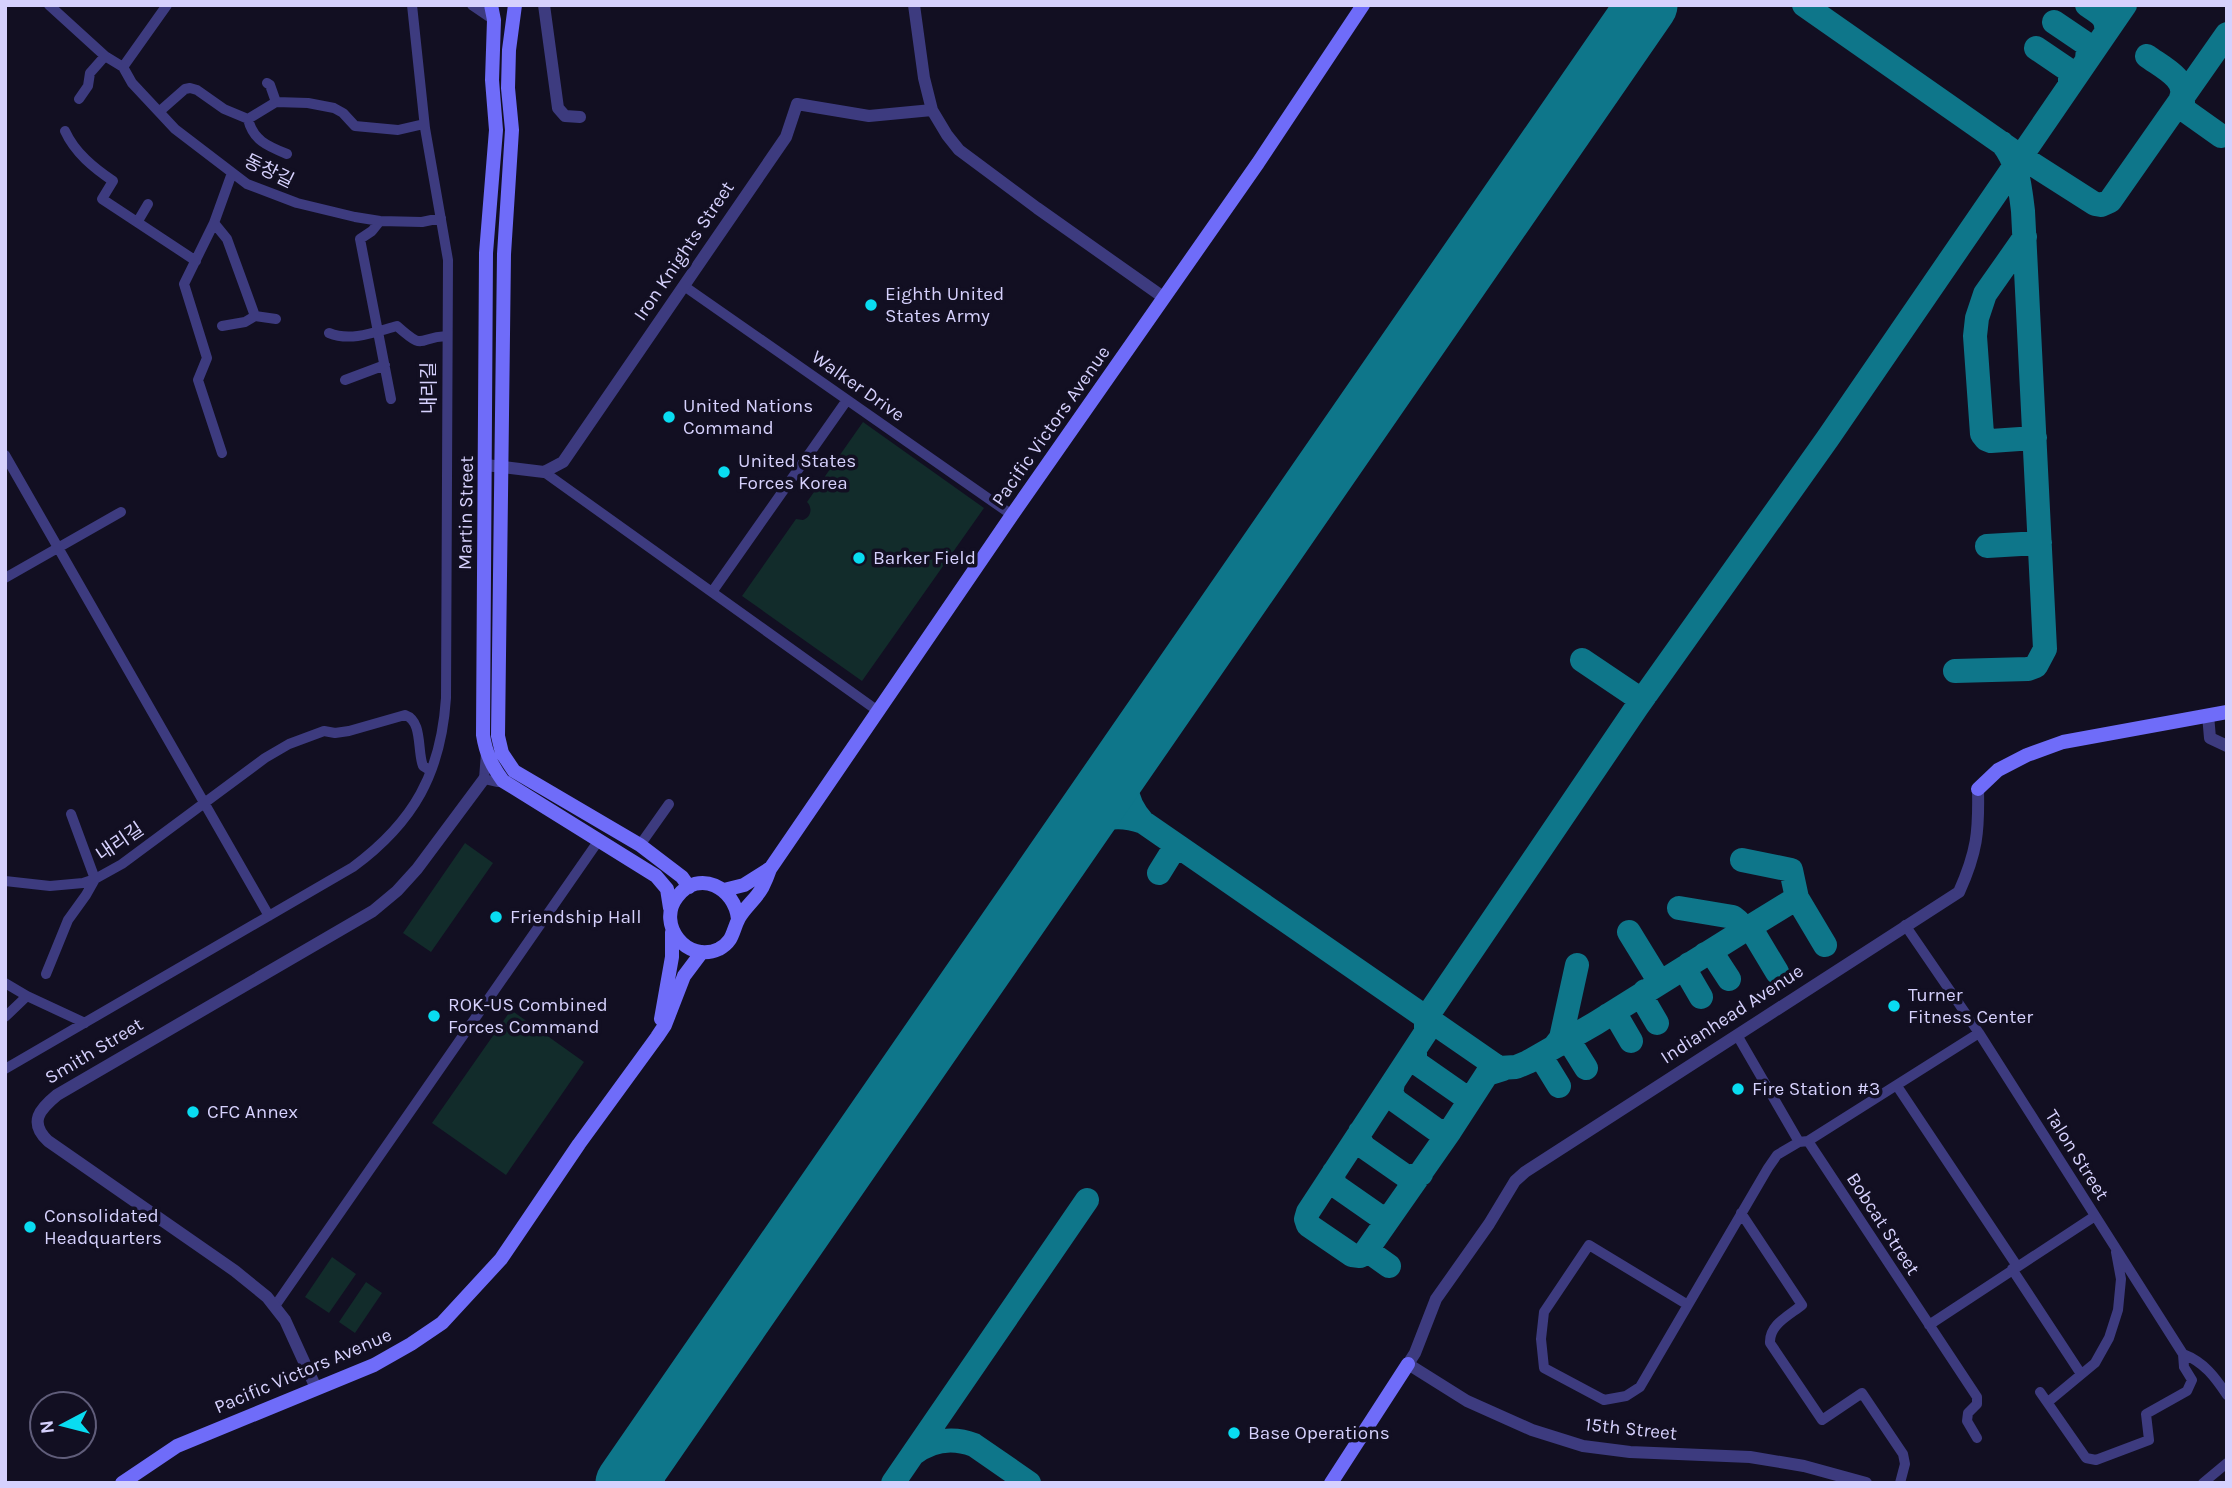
<svg xmlns="http://www.w3.org/2000/svg" width="2232" height="1488" viewBox="0 0 2232 1488" font-family="Karla,'Noto Sans KR',sans-serif">
<rect width="100%" height="100%" fill="#120f22"/>
<path fill="#122c2b" d="M863 422 984 508 862 681 742 596 796 519 803 520C811 517 813 508 807 502Z
M465 843 493 863 431 952 403 933Z
M511 1010 584 1062 506 1175 432 1123Z
M332 1257 356 1274 329 1313 305 1297Z
M366 1282 382 1293 355 1333 339 1322Z"/>
<g fill="none" stroke-linecap="round" stroke-linejoin="round">
<path stroke="#0e768a" stroke-width="24" d="M1804 5 2020 156 2095 204 2101 205 2110 201 2227 34
M2087 5C2099 13 2108 17 2106 32
M2054 22 2085 43 2088 49 2087 59
M2036 48 2067 69 2070 75V85
M2147 56C2160 66 2189 79 2181 98
M2183 96V109L2221 136
M2025 237 1985 294 1977 318 1975 336 1982 434 1986 439 1991 441 2035 438
M1987 546 2040 543
M1582 660 1634 695 1643 696 1647 693
M1955 671 2028 669 2036 666 2045 649 2023 211C2020 187 2018 162 2002 143
M1134 748C1124 776 1121 798 1143 822L1499 1068 1516 1067 1528 1062 1596 1023 1735 936 1739 931 1738 921 1733 917 1679 908
M1071 840C1095 820 1111 811 1143 822
M1159 873 1172 852 1175 849H1182
M1797 898 1825 945
M1750 927 1777 972
M1629 932 1656 976 1659 979 1666 978
M1735 936 1797 898 1791 870 1742 860
M1705 954 1714 956 1729 979
M1689 964 1687 973 1701 997
M1645 991 1643 999 1657 1023
M1608 1015 1617 1017 1631 1041
M1563 1042 1571 1044 1586 1068
M1554 1047 1561 1038 1577 965
M1415 1050V1059L1418 1064 1461 1094 1467 1096 1474 1094
M1535 1058 1543 1060 1559 1086
M1503 1069 1487 1074 1450 1131 1364 1254 1360 1256 1352 1255 1308 1225 1306 1219 1308 1212 1426 1032V1018L1637 707 1828 438 2125 5
M1393 1083 1391 1093 1396 1101 1438 1131H1450
M1360 1132V1141L1364 1147 1407 1177 1421 1174
M1334 1172 1333 1180 1336 1186 1379 1216 1386 1217 1392 1213
M1368 1251 1389 1266
M913 1454C931 1440 953 1437 974 1445L1029 1483
M653 1483V1452L661 1431
M893 1483 1087 1200"/>
<path stroke="#0e768a" stroke-width="61" d="M626 1483 1647 5"/>
<path stroke="#3d3b7f" stroke-width="10" d="M49 5 105 56 123 67 132 83 175 129 247 184 297 203 355 217 380 221 422 222 441 218
M472 5 494 20
M123 67 167 5
M267 83 270 85 276 102
M79 99 88 86 90 73 105 56
M160 111 185 89 190 88 197 90 224 109 248 119 276 102 308 103 334 108 343 113 355 126 398 130 424 124
M248 119C253 140 267 146 287 154
M65 131C75 153 94 168 113 181L102 199 196 261
M138 221 148 204
M380 221 372 231 360 239 391 399
M214 223 227 239 255 316 245 322 222 326
M684 286 1012 515
M255 316 276 319
M329 333C351 342 375 332 397 326 426 352 416 337 447 336
M345 380 385 365
M222 453 198 380 207 358 184 284 214 223 232 173
M5 455 269 916
M544 472 878 711
M5 578 121 512
M712 592 847 400
M486 753 484 779 497 782 503 781
M640 845 669 804
M5 881 50 886 83 883 95 879 122 864 265 758 289 744 324 731 335 733 349 731 405 715C423 721 417 751 423 766L431 771
M1905 925 1979 1033 2183 1354C2204 1362 2215 1377 2227 1395
M46 974 68 920 86 895 95 879 71 814
M5 983 27 996 85 1023
M5 1017 27 996
M1737 1035 1799 1142 1808 1141 1977 1397V1404L1968 1413 1967 1421 1977 1438
M5 1069 353 867C414 822 441 773 446 698L448 260 425 128 412 5
M1897 1086 2017 1266
M1808 1141 1979 1033
M1741 1213 1802 1305C1788 1316 1769 1325 1770 1343L1822 1420 1862 1393 1903 1454 1905 1464 1900 1483
M2012 1269 2081 1374
M1688 1305 1589 1245 1544 1312 1541 1339 1544 1368 1604 1400 1626 1396 1640 1387 1768 1168 1777 1155 1799 1142
M275 1306 599 840
M1929 1325 2095 1216
M2040 1392 2086 1458 2096 1460 2149 1440 2146 1414 2187 1391 2192 1380 2184 1367 2183 1354
M2048 1402 2095 1363 2109 1338 2118 1310 2121 1279 2116 1252
M2203 1483 2227 1463"/>
<path stroke="#3d3b7f" stroke-width="12" d="M544 5 558 108 565 116 580 117
M914 5 924 78 932 110 947 135 959 150 1037 208 1163 297
M486 465 544 472 563 462 786 137 797 104 869 116 932 110
M2208 715 2210 738 2227 746
M316 1388 285 1320 267 1297 235 1271 48 1141C28 1122 40 1109 57 1095L373 911 397 891 417 869 484 779
M1866 1483 1804 1466 1750 1457 1630 1452 1583 1446 1532 1430 1467 1401 1408 1364 1415 1353 1436 1299 1489 1224 1515 1181 1525 1172 1959 892C1977 852 1979 832 1978 789"/>
<path stroke="#6f6cf9" stroke-width="14" d="M491 5 494 20 492 80 496 130 486 253 483 735C486 754 492 766 503 781L656 876 667 889 670 908
M515 5 509 50 508 88 512 130 504 254 498 736 502 753 514 771 640 845 682 877 689 887
M1978 789 1998 770 2027 755 2063 742 2227 712
M724 890 744 885 769 869
M738 919C735 888 699 868 677 897 656 924 687 964 719 949 734 941 732 931 739 918 745 907 756 899 762 888 765 882 768 875 770 869L1012 515 1258 163 1363 5
M661 1019 672 957V932
M122 1483 177 1446 374 1365 411 1344 442 1323 501 1259 579 1144 657 1037 665 1025 684 976 702 952
M1331 1483 1408 1364"/>
</g>
<g fill="#09dcf1" stroke="#120f22" stroke-width="2.5">
<circle cx="871" cy="305" r="7"/>
<circle cx="669" cy="417" r="7"/>
<circle cx="724" cy="472" r="7"/>
<circle cx="859" cy="558" r="7"/>
<circle cx="496" cy="917" r="7"/>
<circle cx="1894" cy="1006" r="7"/>
<circle cx="434" cy="1016" r="7"/>
<circle cx="1738" cy="1089" r="7"/>
<circle cx="193" cy="1112" r="7"/>
<circle cx="30" cy="1227" r="7"/>
<circle cx="1234" cy="1433" r="7"/>
</g>
<g text-anchor="middle" dominant-baseline="central" stroke-width="7" stroke-linejoin="round" paint-order="stroke">
<g font-size="19" fill="#d6d1fd" stroke="#120f22">
<text transform="translate(269 171) rotate(26)">동창길</text>
<text transform="translate(684 251) rotate(-56)">Iron Knights Street</text>
<text transform="translate(858 386) rotate(35)">Walker Drive</text>
<text transform="translate(429 388) rotate(-90)">내리길</text>
<text transform="translate(1051 426) rotate(-55)">Pacific Victors Avenue</text>
<text transform="translate(466 513) rotate(-89)">Martin Street</text>
<text transform="translate(120 842) rotate(-34)">내리길</text>
<text transform="translate(1732 1014) rotate(-33)">Indianhead Avenue</text>
<text transform="translate(94 1051) rotate(-31)">Smith Street</text>
<text transform="translate(2077 1155) rotate(58)">Talon Street</text>
<text transform="translate(1883 1224) rotate(57)">Bobcat Street</text>
<text transform="translate(303 1371) rotate(-23)">Pacific Victors Avenue</text>
<text transform="translate(1631 1429) rotate(6)">15th Street</text>
</g>
<g font-size="19" fill="#d6d1fd" stroke="#120f22" text-anchor="start">
<text x="885" y="294">Eighth United<tspan x="885" dy="22">States Army</tspan></text>
<text x="683" y="406">United Nations<tspan x="683" dy="22">Command</tspan></text>
<text x="738" y="461">United States<tspan x="738" dy="22">Forces Korea</tspan></text>
<text x="873" y="558">Barker Field</text>
<text x="510" y="917">Friendship Hall</text>
<text x="1908" y="995">Turner<tspan x="1908" dy="22">Fitness Center</tspan></text>
<text x="448" y="1005">ROK-US Combined<tspan x="448" dy="22">Forces Command</tspan></text>
<text x="1752" y="1089">Fire Station #3</text>
<text x="207" y="1112">CFC Annex</text>
<text x="44" y="1216">Consolidated<tspan x="44" dy="22">Headquarters</tspan></text>
<text x="1248" y="1433">Base Operations</text>
</g>
</g>
<rect width="2232" height="1488" fill="none" stroke="#d6d1fd" stroke-width="14"/>
<g transform="translate(63 1425) rotate(263)"><circle r="33" fill="#120f22" stroke="#605d7a" stroke-width="2"/>
<path d="M0-5L12 26L0 18L-12 26Z" fill="#09dcf1"/>
<text y="-10" font-size="19" font-weight="bold" text-anchor="middle" fill="#d6d1fd">N</text>
</g>
</svg>
